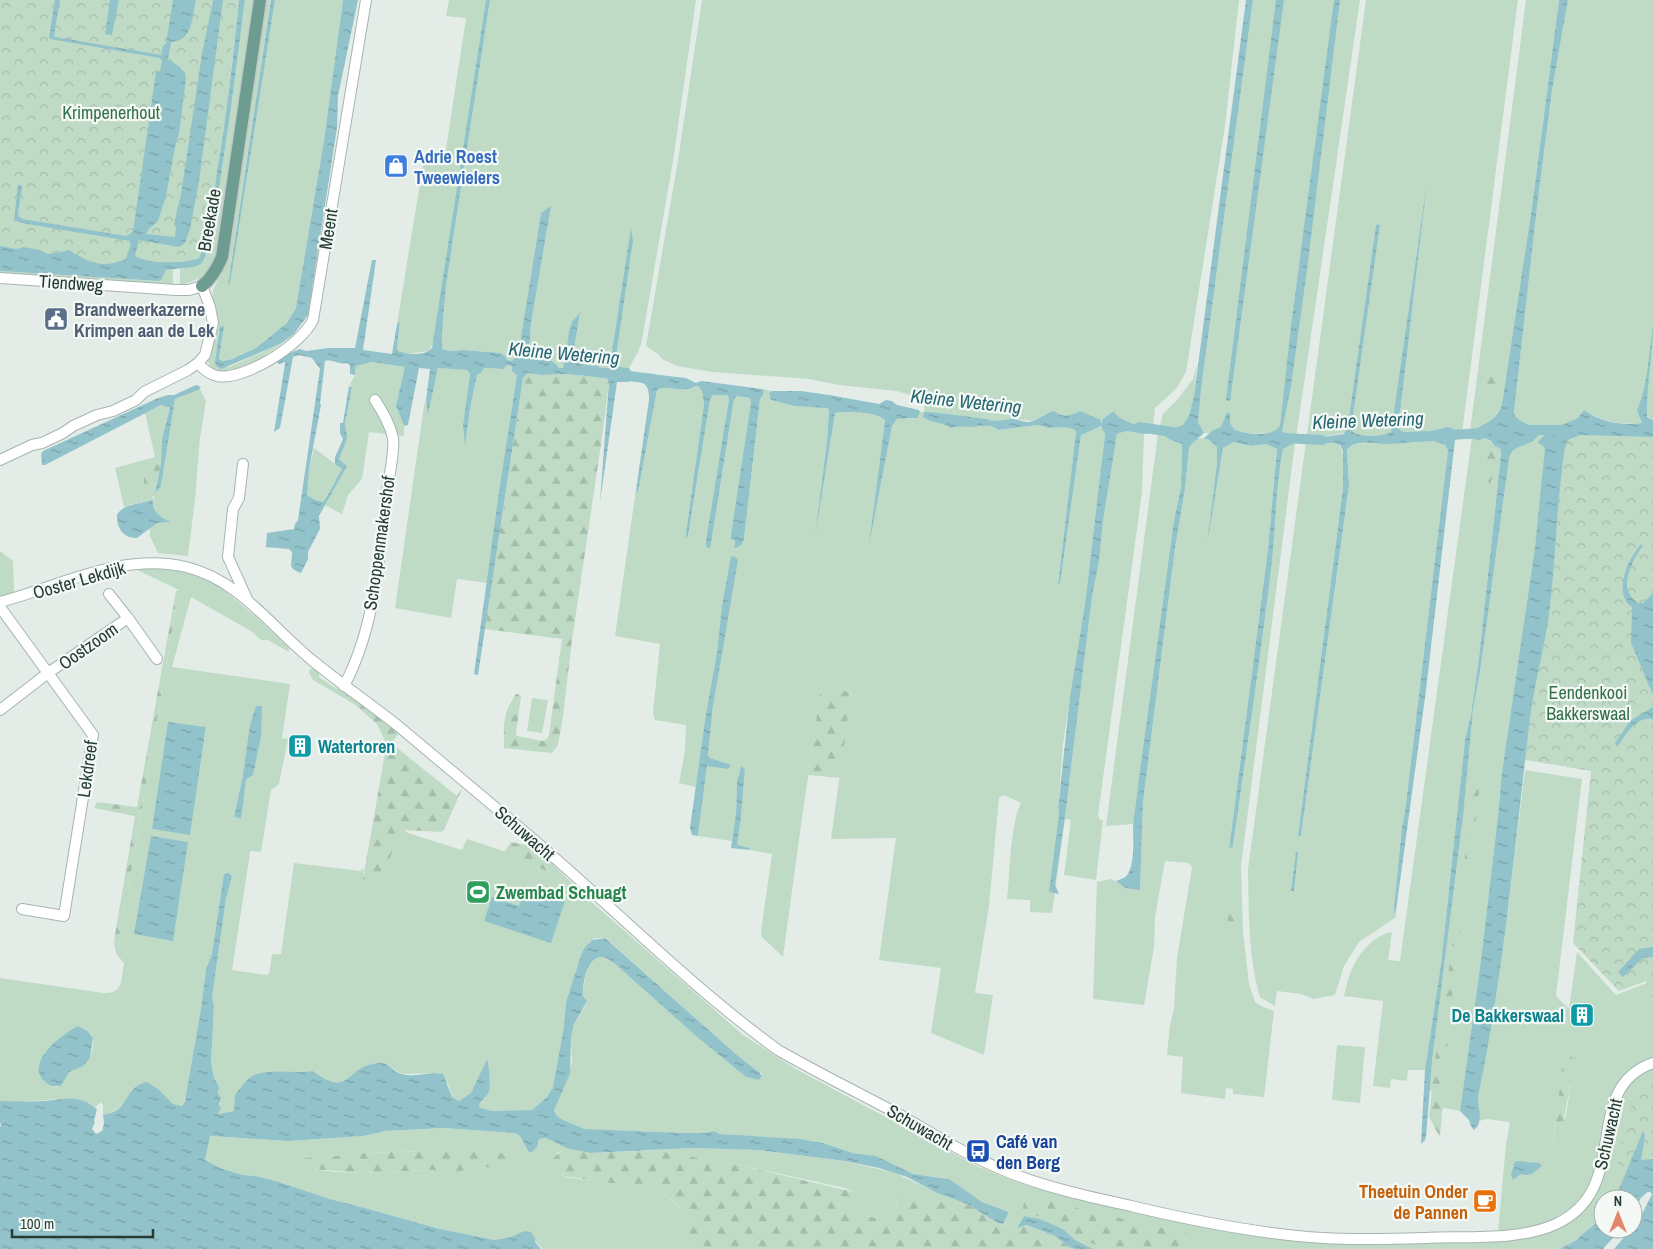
<svg xmlns="http://www.w3.org/2000/svg" width="1653" height="1249" viewBox="0 0 1653 1249" font-family="'Archivo Narrow',sans-serif">
<defs>
<pattern id="forest-firs" width="22" height="20" patternUnits="userSpaceOnUse" patternTransform="scale(1.25)"><rect width="22" height="20" fill="#bfdbc6"/><path d="M5 1l3.5 6h-7zM16 11l3.5 6h-7z" fill="#a4bdab"/></pattern>
<pattern id="park-crowns" width="20" height="18" patternUnits="userSpaceOnUse" patternTransform="scale(1.25)"><rect width="20" height="18" fill="#bfdbc6"/><path d="M2 6a3 3 0 1 1 6 0M12 15a3 3 0 1 1 6 0" fill="none" stroke="#a4bdab"/></pattern>
<pattern id="water-ripples" width="26" height="14" patternUnits="userSpaceOnUse" patternTransform="scale(1.25)"><rect width="26" height="14" fill="#92c3cb"/><path d="M2 4q2-2 4 0t4 0M15 11q2-2 4 0t4 0" fill="none" stroke="#77a0a6"/></pattern>
</defs>
<rect width="100%" height="100%" fill="#e4ece8"/>
<path fill="#bfdbc6" fill-rule="evenodd" d="M235 0H239L227 108 212 208 199 258 192 262Z
M245 0H255L216 260C206 276 199 280 180 285V269C200 266 204 261 209 242L230 115Z
M264 0H271L228 284 275 0H343L324 140 296 308 288 323 256 348 231 359 223 361 219 359 224 326 215 362 229 367 280 344 288 339 248 367 243 370 217 372 211 368 208 362 212 299 213 290 227 264Z
M449 0H486L433 343 429 351 406 354 398 351 397 347 400 323 397 324 424 159 444 162 466 18 446 16Z
M490 0H696L673 161 642 340 639 350 629 368 620 367 616 363 617 350 633 241 610 365 606 371 602 370 599 366C593 365 585 366 579 363 568 357 579 324 579 313 577 316 574 319 572 323 566 337 568 354 563 368H559L548 358 532 357C522 341 549 232 550 207L541 213 518 355 513 361 507 360 501 353 463 350 451 351 442 349V333L446 285Z
M702 0H1239L1225 126 1186 372 1176 389 1155 408 1153 429 1127 422 1105 419 1101 420 1080 412 1072 416 1044 414C1033 426 1024 418 1010 419 1001 420 995 423 986 419L924 413C935 425 939 420 951 428 959 426 963 427 971 427 983 427 987 422 998 430L1038 425 1049 428 1064 427 1073 429 1076 433 1058 585 1060 584 1081 435 1088 431 1103 426 1105 434 1085 604 1063 744 1058 809 1066 808 1092 597 1099 561 1103 521 1117 434 1126 431 1144 434 1142 492 1098 815 1100 820H1103L1096 880 1064 875 1071 820 1065 819 1052 913 1030 912V900L1007 899C1010 874 1010 824 1021 803L1004 795 999 798 989 906 975 993 993 995 984 1055 931 1033 941 968 879 960 896 838 831 839 851 692 821 689 802 818 783 957 762 937 761 931 772 854 749 850 750 848 736 845 741 817 745 769 737 782 736 813 732 841 698 836 707 766 722 762 710 758 708 755 713 706 737 560 731 556 722 605 717 652 705 720 696 787 679 783 685 751 686 725 655 720 653 713 660 644 615 636 645 426 649 400 636 491 638 492 657 390 666 387 688 390 695 386H698L702 390 704 404 685 539 688 536 710 400 713 395H727L729 399 706 546 711 544 733 406 734 399 737 396 750 398 751 402 731 539 735 541 734 547 744 539 760 399 763 395 764 391 762 389 772 391 769 393 771 400C789 405 808 406 827 408L829 410 827 441 818 517 835 413C847 411 875 412 885 420L871 532 892 426 897 419H912L919 417 920 412H924L925 399 896 391 839 385 809 379 712 372 677 366 662 359 658 354 646 346 679 154Z
M1253 0H1360L1296 438C1289 436 1283 434 1280 427 1268 437 1249 434 1235 430L1230 423V414L1227 412 1221 428 1213 430 1210 433H1204L1198 422 1201 390Z
M1366 0H1518L1462 433 1441 428 1437 430 1440 442 1445 445 1448 450 1405 812 1402 827 1394 907 1395 918 1359 942 1344 966 1335 995 1314 999 1301 994 1277 991 1275 1006 1260 997C1248 956 1249 912 1248 869ZM1424 208 1401 405 1398 423 1400 430 1404 432 1425 431 1416 442C1405 442 1394 444 1384 444 1371 444 1359 441 1348 447L1347 450 1349 485 1301 836H1298L1343 488C1343 475 1347 454 1338 444L1310 441V439L1344 433 1348 424 1376 225 1379 224 1351 430C1358 438 1383 437 1391 432Z
M1526 0H1559L1532 207 1502 404C1497 419 1485 424 1472 432L1470 431Z
M1568 0H1653V420L1638 410 1642 423C1621 426 1602 421 1584 410L1579 418 1548 431 1535 547 1502 772 1498 816 1481 960 1460 1111 1433 1106 1435 1092 1429 1091 1432 1061 1473 709 1480 672 1509 459C1512 447 1520 448 1530 442 1536 439 1540 432 1544 427 1534 426 1523 424 1515 416L1514 412 1537 207 1552 90Z
M166 270H173V285L0 275V271L158 281 163 276Z
M372 362 406 367 396 406 404 426V436L369 432 362 479 348 495 342 514 325 505 347 466 339 459 346 442 345 424 352 387 350 384 355 375 356 366Z
M506 365 512 366 517 375 487 583 457 579 451 618 395 608 424 406 426 400 428 412 438 368 463 369 467 370 470 374 463 425 465 444 470 409 477 375 482 372 484 368 503 369Z
M1197 365 1194 396 1189 416 1182 426C1174 427 1166 430 1159 430L1163 414 1178 399 1193 379Z
M200 389 206 401 200 438 195 499 188 556 158 553 150 536V528L157 523 170 522 157 514 152 504 155 494 161 486 175 399Z
M162 405 170 406 162 439 161 463 156 459 143 466 144 478 141 503 132 504 124 507 115 468 155 457 145 413Z
M1158 434 1165 435 1168 439 1182 444 1181 488 1174 520 1133 824 1106 826Z
M1472 437 1478 441 1484 438 1500 447 1501 453 1479 658 1471 715 1465 740 1441 964 1425 1070H1408L1407 1081 1391 1079 1390 1088 1373 1086 1383 1001 1344 996C1346 987 1348 977 1352 969 1359 953 1374 935 1392 932L1388 960 1400 961Z
M1206 438 1217 446V463L1209 529 1223 448 1234 442 1251 446 1266 444 1277 448 1268 549 1229 848 1233 846C1246 754 1260 662 1271 570 1276 530 1275 489 1283 449L1295 443 1241 866 1243 932 1249 984 1255 1002 1261 1006 1274 1011 1264 1097 1233 1094V1089L1226 1088 1225 1099 1181 1093 1183 1057 1167 1055 1170 1025 1174 1008 1177 958 1192 867 1188 863 1165 861 1155 917 1154 947 1144 1005 1093 999 1097 882 1111 879 1119 883 1125 888 1140 889 1143 802 1175 548 1185 489 1189 448 1197 439Z
M314 448 342 469C335 480 331 492 323 502L315 500 307 495 306 492 309 469Z
M0 551 13 561 14 592 0 597Z
M133 568H167L203 577 217 584 255 616 289 648V654V652L268 640H261L251 631 191 597 172 667 290 684 282 738 288 739 279 784 271 790 261 852 251 851 250 853 232 970 267 975 269 973 272 955 274 954H281L294 863 361 871 364 867 363 879 401 827 408 833 462 850 467 839 525 858 524 862 555 874 571 888 587 898 743 1035 794 1068 977 1166 1008 1179 1025 1185 1105 1205 1185 1223 1243 1233 1514 1239 1586 1205 1614 1111 1626 1085 1653 1067V1159L1619 1190 1615 1199H1603V1217C1591 1230 1576 1240 1560 1249H1093L1074 1240 1063 1229 1040 1219 1024 1216 1017 1228 1003 1224 1009 1212 982 1202 945 1178 913 1174 870 1155 853 1153 812 1141 720 1134 714 1131 706 1133H684L585 1129 561 1119 556 1115 554 1110 572 1063 571 1039 573 1026 586 1004V999L583 996C583 985 587 957 601 957 605 957 609 960 613 962L697 1037 746 1077 759 1080 762 1074 737 1055 609 941 605 938H595L589 942 581 955 566 1002 564 1026 553 1087 547 1097 532 1110 492 1111 481 1108 479 1106C481 1100 486 1098 489 1092 491 1088 489 1065 486 1061L471 1094 459 1101 452 1097 448 1084 436 1073 404 1074C391 1072 394 1062 376 1064 358 1065 348 1085 334 1082 326 1080 320 1075 313 1071L305 1072H269L254 1075 234 1111 219 1114 218 1113 221 1098 218 1093 219 1086 214 1078 211 1064 214 1006 212 997 226 899 232 876 226 873 224 874 223 880 212 955 206 969 201 1009 190 1079C187 1087 187 1098 182 1106L173 1104 166 1098 133 1089C123 1104 120 1110 103 1115V1105L101 1102 95 1107C80 1094 50 1101 32 1101 22 1102 11 1101 0 1101V978L103 993C124 994 121 980 124 963L117 955 179 590ZM206 728 190 834 152 829 162 772ZM243 775H253L246 780 240 819 234 817ZM76 1027C95 1029 96 1041 90 1058L69 1072 62 1083 58 1087 51 1086 44 1055 58 1039Z
M532 698 548 700 542 733 527 731Z
M1525 770 1582 779 1556 996 1569 1009 1577 952 1616 995 1649 982 1653 989V1059L1630 1072 1594 1179 1581 1201 1558 1219 1530 1229 1498 1231 1506 1145 1510 1122 1487 1119 1479 1121 1478 1097 1508 911ZM1565 1042 1572 1058 1574 1071 1571 1081 1566 1116 1553 1143Z
M1337 1045 1365 1047 1360 1103 1332 1100Z
M443 1128 515 1133 520 1136 529 1151 532 1152 537 1147 539 1139C550 1137 558 1143 566 1148L557 1153 552 1165C555 1172 561 1175 568 1178 578 1178 586 1180 595 1181 627 1183 664 1183 683 1212 691 1223 686 1238 693 1249H543L524 1231 511 1237 494 1240 436 1228 372 1210 330 1199 279 1182 256 1176 243 1175 220 1168 205 1160 209 1136 288 1141 363 1136 385 1131ZM436 1149 479 1150 506 1154 510 1163C497 1168 486 1167 473 1168 459 1169 446 1173 432 1170L361 1173 335 1172 311 1169 291 1158 326 1157 365 1153 426 1151Z
M692 1148 759 1150 845 1161 895 1173 937 1193 967 1204 966 1206 897 1198 896 1212C881 1221 864 1218 850 1209L849 1206 851 1203 854 1192 845 1188 743 1166 660 1151 658 1150Z"/>
<path fill="url(#forest-firs)" d="M1490 368 1498 370 1494 398 1482 402Z
M528 373 542 375 565 374 597 377 601 374H605L609 382 603 431 572 640 563 716 558 745 552 753 504 748C504 724 502 715 516 694H518L521 696 516 734 517 736 543 741 547 739 549 735 562 639 485 629 523 378Z
M1489 447 1496 450 1495 473 1489 485 1484 463Z
M152 458 156 459 161 463 155 494C152 500 148 502 141 503L144 478 143 466 147 461Z
M179 590 117 955 114 944 115 935 135 816 94 808 97 802 137 807 176 591Z
M310 669H315L319 672V677L332 686 343 691 399 733 391 743 457 796 462 789 444 830 441 832 405 830 401 827 382 881 363 879 385 753V741L377 724 354 704 313 680 309 673Z
M821 688 851 692 840 778 808 775Z
M1480 777 1478 804 1469 866 1464 865 1473 779Z
M511 842 535 847 587 898 571 888 555 874 503 854Z
M1457 905 1463 915 1451 1005 1444 1009Z
M1230 909H1237L1232 941 1225 931Z
M1444 1031 1448 1046 1440 1137 1429 1117 1437 1045Z
M1565 1040 1572 1058 1580 1059 1571 1081 1561 1135 1553 1145Z
M566 1148 590 1153 658 1150 660 1151 743 1166 854 1192 857 1199 849 1206 850 1209C864 1218 881 1221 896 1212L897 1198 899 1196 966 1206 967 1204 998 1223 1017 1228 1027 1225 1055 1236 1069 1247 1075 1249H693C681 1231 694 1215 670 1198 648 1181 618 1185 592 1181 588 1180 584 1179 580 1178 574 1177 568 1178 562 1175 543 1166 554 1155 566 1148Z
M436 1149C454 1149 502 1147 514 1159L510 1163 497 1167 471 1168 452 1174 432 1170 361 1173 311 1169 290 1158 326 1157 365 1153 426 1151Z
M1026 1196 1206 1238 1182 1249H1112L1093 1244 1045 1217 1021 1214Z"/>
<path fill="url(#park-crowns)" d="M0 0H237C231 52 224 103 217 155 213 186 208 240 191 265L148 269 0 259Z
M1578 432H1653V1000L1646 981 1619 991 1573 943 1591 771 1514 758 1560 436Z
M1653 1081V1180L1617 1169C1621 1149 1627 1108 1637 1092 1641 1086 1647 1083 1653 1081Z"/>
<path fill="url(#water-ripples)" d="M55 0H60L54 35 55 37 161 55 163 46 166 44 173 0H196C192 17 193 41 171 42L168 60C177 64 185 69 186 79L179 133 175 147 166 196 158 221 149 229 146 234 175 237 176 228 174 224 181 194 202 54 213 0H223L199 181 190 229 185 243 179 247 139 240 135 256C146 264 187 264 199 258 209 231 213 201 217 172 227 115 233 57 239 0H245L230 115 218 194 205 257 202 263 194 267 166 270 161 280 158 281 0 271V246L16 249 23 247 39 250 48 254 61 252 69 250C89 263 103 269 126 259L130 247V241L27 224 16 221 14 219 18 185H21L22 187 18 213 19 217 22 219 126 236 133 232 156 72 160 71 162 61 160 58 50 39 49 37Z
M110 0H119L112 35 105 34Z
M271 0H275L230 283 228 285Z
M343 0H358L338 96 337 128 308 315 294 334 280 344 221 369 216 366 215 362 220 327 224 326 219 359 223 361 232 359 256 348 287 323 296 308 324 140Z
M486 0H490L446 285 442 333V349L451 351 463 350 501 353 506 357 507 360 512 361 518 355 541 213 551 206 531 323 529 352 532 357C543 358 552 358 559 368H563C568 353 566 336 572 322 574 319 578 315 580 312L573 354C578 366 588 365 599 366L601 374 598 377 565 374 542 375 528 373 523 378 478 675 474 674 499 492 517 375 512 371V366L506 365 504 369 484 368 482 372 477 375 470 409 465 446 463 425 470 374 467 370 438 368 428 414 426 400 430 369 419 368 408 425 404 426 396 406 405 367 372 362 356 366 355 375 350 374V365L347 363C338 365 333 359 325 361L320 403 321 405 309 469 307 495 315 500 323 502C331 492 335 480 342 469L335 464V457L343 439 340 433V423H343L349 386 352 387 345 424 347 436 346 442 339 459 347 466 319 516 320 529 308 552V559L301 573C287 568 292 565 292 552L289 549 266 547 267 533 294 529 295 524 298 520 320 369 312 358 299 355 293 357 280 428 274 432 285 364V362L279 364 276 361 288 351 290 353 300 349 306 351 328 348H355L372 260H376L363 350 392 354 397 324 400 322 397 347 398 351C408 355 425 356 432 348Z
M1246 0H1253L1201 390 1198 422 1204 433 1193 443 1189 448 1185 489 1175 548 1143 802 1140 890 1125 888 1116 881C1122 879 1126 878 1129 872 1135 858 1133 840 1133 825 1134 814 1136 804 1137 793L1174 520 1181 488 1182 444 1168 439 1165 435 1158 434 1159 430C1166 430 1174 427 1182 426L1189 416 1194 396Z
M1276 0H1284L1230 401 1226 400Z
M1334 0H1340L1307 270 1291 386 1282 431 1290 436 1296 438 1295 443 1283 449C1275 489 1276 530 1271 570 1260 662 1246 754 1233 846L1229 849 1268 549 1277 449 1266 444 1251 446 1234 442 1223 448 1207 545 1217 463V447L1209 440 1204 438 1213 430 1221 427 1227 412 1230 414V423L1235 430C1248 434 1270 438 1280 426L1291 326Z
M1559 0H1568L1552 90 1537 207 1514 412 1515 416C1523 424 1534 427 1545 427 1540 433 1536 439 1531 442 1521 448 1512 446 1509 459L1480 672 1473 709 1463 816 1432 1061 1426 1137 1425 1140 1421 1144 1425 1070 1441 964 1465 740 1471 715 1479 658 1501 454 1500 448 1495 446 1491 441 1484 438 1478 441 1472 437 1470 431 1472 432C1485 422 1497 421 1502 404L1532 207Z
M1427 183 1401 405 1398 423 1400 430 1404 432 1426 431 1427 437 1424 441C1411 442 1397 444 1384 444 1373 444 1354 439 1347 450L1349 485 1301 836H1298L1343 488V451L1340 445 1334 443H1311L1310 439 1344 434 1348 424 1376 225 1380 224 1351 430C1357 438 1383 437 1391 432Z
M631 228 633 241 617 350 616 363 620 367 629 368 632 374 629 382H617L600 502 609 382 605 374 610 365Z
M1653 324C1653 355 1646 386 1647 417L1653 420V437L1581 435C1573 438 1567 438 1565 447 1557 499 1556 553 1550 606 1546 643 1535 680 1530 718 1515 844 1504 972 1478 1097 1478 1108 1484 1123 1474 1130L1471 1126 1469 1120 1460 1111 1481 960 1498 816 1502 772 1535 547 1545 448 1538 442 1548 431 1578 418 1584 410C1601 422 1621 426 1642 423L1637 410C1647 391 1650 346 1653 324Z
M642 373 686 378 696 383 701 381 762 389 764 390 763 395 760 399 744 539C742 544 740 548 734 548L735 541 731 539V535L751 402 750 398 737 396 734 399 711 544 710 548H708L706 546V541L729 399 727 395H713L710 400 688 536 685 540 704 404 702 391 698 386H695C684 395 669 383 657 390L638 492 636 491 649 400C649 393 649 384 640 382L639 376Z
M196 385 201 387 198 390 175 399 161 486 155 494 161 463 162 439 170 407 161 405 45 465H42L41 454 43 451 158 398 168 395H174Z
M772 391H801L829 395 879 404 886 400 892 401 897 405 919 410 920 412 918 418 897 419 892 426 869 545 885 420C876 412 846 411 835 413L815 537 827 441 829 410 827 408 795 406 771 400 769 393Z
M1054 411C1062 418 1071 416 1080 411L1101 420V426L1081 435 1060 584 1058 585 1076 432 1073 429 1064 427 1049 428 1038 425 998 430C987 422 982 427 971 427 963 427 958 426 951 428 942 422 931 423 923 417L924 412H930L987 419C996 423 1003 419 1014 419 1019 420 1024 422 1029 422 1039 420 1045 413 1054 411Z
M1114 412C1123 424 1140 424 1153 429L1152 433 1144 434 1126 431 1117 434 1103 521 1099 561 1092 597 1066 809 1055 885 1059 894 1049 892 1059 815V809H1058L1070 697 1085 604 1105 434 1101 426 1102 420 1111 413Z
M1447 427 1453 428V431L1459 434 1455 440 1426 690 1395 918 1394 907 1402 827 1405 812 1448 450 1445 445C1437 441 1431 442 1431 431Z
M153 499C151 511 160 517 171 522L157 523 137 538C122 538 117 528 117 514 128 501 140 506 153 499Z
M1641 544 1643 546C1635 555 1626 575 1627 587 1628 594 1632 598 1638 603H1643L1653 593V695L1631 643 1632 607C1630 605 1627 604 1626 601 1616 584 1630 557 1641 544Z
M731 556 735 557 738 560 713 706 708 755 710 758 731 765 728 769 707 766 698 836 692 835 690 828 705 720 717 652 722 605Z
M256 706H262L261 736 253 775 246 780 241 819 234 817 243 775 250 725Z
M1653 707V721L1652 719C1635 717 1626 735 1617 747L1615 743 1630 721Z
M168 722 206 727 190 835 152 829Z
M741 767 745 769 741 817 737 845 750 848 749 850 731 848 736 813 737 782Z
M151 836 188 842 173 941 134 934Z
M1296 852H1298L1294 891H1291Z
M226 873H229L232 876 226 899 212 997 214 1006 211 1063 214 1078 219 1086 218 1093 221 1098 219 1104 221 1109 218 1113 219 1114 234 1111 235 1095C240 1089 247 1078 254 1075 273 1068 294 1074 313 1071 319 1075 326 1080 333 1082 346 1085 353 1072 363 1067 367 1065 373 1064 378 1063 391 1062 391 1071 401 1074 415 1078 430 1071 443 1074L452 1097 459 1101 471 1093 487 1059C489 1064 491 1088 489 1092 486 1098 481 1099 479 1106L481 1108 492 1111 532 1110 547 1097 553 1087 564 1026 566 1002 581 955 585 947 592 940 605 938 737 1055 759 1072 762 1076 759 1080 746 1077 697 1037 613 962C609 960 606 957 601 957 587 957 582 985 583 996L587 1001 573 1026 571 1039 570 1074 554 1110 556 1115 561 1119 585 1129 684 1133H706L714 1131 720 1134 800 1139 822 1143 853 1153 876 1156 913 1174 949 1179 982 1202 1009 1212 1003 1224 998 1223 967 1204 937 1193 907 1177 879 1168 845 1161 759 1150 692 1148 590 1153 566 1148 553 1141 545 1138 539 1139 537 1147 532 1152H529L520 1136 515 1133 443 1128 385 1131 363 1136 288 1141 210 1136 205 1160 220 1168 243 1175 256 1176 279 1182 330 1199 372 1210 436 1228 494 1240 511 1237 524 1231 531 1232 535 1238V1242L541 1249H0V1127L1 1126 0 1122V1101C15 1101 30 1102 44 1101 66 1099 79 1094 97 1109L94 1121 95 1122 92 1129 96 1134 102 1131 104 1123 103 1115C106 1114 111 1113 115 1111 129 1103 127 1086 147 1082L158 1089 173 1104 182 1106 185 1101 201 1009 206 969 212 954 223 880 224 874Z
M525 888 565 901 551 943 484 921 492 897 519 906Z
M1653 947V957L1643 958 1623 977 1618 972 1639 949Z
M78 1026 88 1031 93 1038 90 1058 83 1066 69 1072 61 1086H51C18 1068 60 1035 78 1026Z
M1643 1131 1645 1136 1641 1160 1653 1159V1249H1614L1631 1229H1633L1652 1194 1648 1192 1641 1198 1633 1214V1199H1615Z
M1516 1161 1539 1163 1542 1165C1536 1172 1530 1177 1521 1174L1513 1180 1511 1174 1514 1166 1513 1164Z
M1024 1216 1040 1219 1063 1229 1075 1240 1093 1249H1075L1069 1247 1055 1236 1027 1225 1017 1228Z
M1603 1217V1229H1621L1603 1249H1560L1576 1240Z"/>
<path fill="#e4ece8" d="M1648 1192H1650L1652 1194 1641 1216 1633 1227V1222L1649 1194 1643 1200 1633 1216V1214L1641 1198Z"/>
<g fill="none" stroke-linecap="round" stroke-linejoin="round">
<path stroke="#92c3cb" stroke-width="10" d="M588 371 653 379
M1139 427 1172 432
M1531 430H1564
M1414 437 1484 433
M1284 438 1322 440"/>
<defs>
<path id="minor" d="M0 278 176 290H189L202 286 210 307 213 323 205 355 198 363 188 370 144 392 136 400 113 411 97 415 73 426 63 433 42 443 32 445 0 460
M198 363C203 369 209 374 217 376 244 381 301 345 313 320L366 0
M243 464 239 498 233 509 228 557 247 599
M109 594 128 618
M0 602C61 586 121 552 186 567 240 580 272 628 313 661 340 683 369 703 397 725 443 763 488 801 533 839 615 909 691 987 778 1050 818 1073 859 1093 900 1115 935 1135 970 1157 1008 1172 1048 1188 1090 1197 1131 1206 1194 1221 1258 1234 1323 1238 1357 1240 1391 1239 1425 1238 1466 1236 1519 1241 1556 1224 1634 1188 1579 1089 1653 1063
M0 607 93 735 64 916 22 909
M344 686C376 626 379 556 387 491 389 479 395 448 393 438 390 424 383 412 375 400
M0 710 48 673 128 618 157 659"/>
<path id="major" d="M202 286C212 278 217 269 222 257L260 0"/>
</defs>
<use href="#minor" stroke="#a7b4af" stroke-width="12"/>
<use href="#major" stroke="#c2c8c6" stroke-width="15"/>
<use href="#minor" stroke="#fff" stroke-width="10"/>
<use href="#major" stroke="#6d9d90" stroke-width="12"/>
</g>
<defs>
<symbol id="shop-square" viewBox="-11 -11 22 22"><rect x="-9" y="-9" width="18" height="18" rx="4" fill="#3f7fe0" stroke="#f4f9f6"/><path d="M-5-2.5h2.3a2.7 3.5 0 0 1 5.4 0H5L5.5 6h-11ZM-1.5-2.5h3a1.5 2.3 0 0 0-3 0Z" fill="#fff"/></symbol>
<symbol id="civic-square" viewBox="-11 -11 22 22"><rect x="-9" y="-9" width="18" height="18" rx="4" fill="#5c6f8a" stroke="#f4f9f6"/><path d="M-.6-6.5H3V-4.5H.6V-3L4-1V1h2V6H-6V1h2V-1L-.6-3ZM-1.2 2.5V6h2.4V2.5Z" fill="#fff"/></symbol>
<symbol id="building-square" viewBox="-11 -11 22 22"><rect x="-9" y="-9" width="18" height="18" rx="4" fill="#0f9aa8" stroke="#f4f9f6"/><path d="M-4-6H4V6H1V3H-1V6H-4ZM-2.5-4.3h1.7v1.8h-1.7ZM.8-4.3h1.7v1.8H.8ZM-2.5-1h1.7V.8h-1.7ZM.8-1h1.7V.8H.8Z" fill="#fff"/></symbol>
<symbol id="stadium-square" viewBox="-11 -11 22 22"><rect x="-9" y="-9" width="18" height="18" rx="4" fill="#2e9e5b" stroke="#f4f9f6"/><path d="M0-5a6.5 5 0 1 0 0 10a6.5 5 0 1 0 0-10ZM-3.5-1.8h7v3.6h-7Z" fill="#fff"/></symbol>
<symbol id="bus-square" viewBox="-11 -11 22 22"><rect x="-9" y="-9" width="18" height="18" rx="4" fill="#1a4fb4" stroke="#f4f9f6"/><path d="M-5-6H5V4H4V6H2V4H-2V6H-4V4H-5ZM-3.5-4V0h7V-4ZM-3.5 1.2v1.5H-2V1.2ZM2 1.2v1.5H3.5V1.2Z" fill="#fff"/></symbol>
<symbol id="cafe-square" viewBox="-11 -11 22 22"><rect x="-9" y="-9" width="18" height="18" rx="4" fill="#e8710a" stroke="#f4f9f6"/><path d="M-5.5-4.5H6V0H3Q3 3.5 0 3.5H-2.5Q-5.5 3.5-5.5 0ZM3-3.2v2h1.7v-2ZM-6 4.5H4V6H-6Z" fill="#fff"/></symbol>
</defs>
<g fill-rule="evenodd">
<use href="#shop-square" x="382" y="152" width="28" height="28"/>
<use href="#civic-square" x="42" y="305" width="28" height="28"/>
<use href="#building-square" x="286" y="732" width="28" height="28"/>
<use href="#stadium-square" x="464" y="878" width="28" height="28"/>
<use href="#building-square" x="1568" y="1001" width="28" height="28"/>
<use href="#bus-square" x="964" y="1137" width="28" height="28"/>
<use href="#cafe-square" x="1471" y="1187" width="28" height="28"/>
</g>
<g text-anchor="middle" dominant-baseline="central" stroke-width="4.5" stroke-linejoin="round" paint-order="stroke">
<g font-size="18" fill="#336f49" stroke="#f4f9f6">
<text x="111" y="112">Krimpenerhout</text>
<text x="1588" y="692">Eendenkooi<tspan x="1588" dy="21">Bakkerswaal</tspan></text>
</g>
<g font-size="18" font-weight="bold" fill="#366cbe" stroke="#f4f9f6" text-anchor="start">
<text x="414" y="156">Adrie Roest<tspan x="414" dy="21">Tweewielers</tspan></text>
</g>
<g font-size="18" fill="#253c35" stroke="#f4f9f6">
<text transform="translate(209 220) rotate(-80)">Breekade</text>
<text transform="translate(328 229) rotate(-81)">Meent</text>
<text transform="translate(71 283) rotate(4)">Tiendweg</text>
<text transform="translate(379 543) rotate(-82)">Schoppenmakershof</text>
<text transform="translate(79 580) rotate(-16)">Ooster Lekdijk</text>
<text transform="translate(88 646) rotate(-35)">Oostzoom</text>
<text transform="translate(87 769) rotate(-82)">Lekdreef</text>
<text transform="translate(525 833) rotate(41)">Schuwacht</text>
<text transform="translate(920 1127) rotate(30)">Schuwacht</text>
<text transform="translate(1608 1134) rotate(-77)">Schuwacht</text>
</g>
<g font-size="18" font-weight="bold" fill="#4e5e75" stroke="#f4f9f6" text-anchor="start">
<text x="74" y="309">Brandweerkazerne<tspan x="74" dy="21">Krimpen aan de Lek</tspan></text>
</g>
<g font-size="18" font-weight="bold" fill="#0d838f" stroke="#f4f9f6" text-anchor="start">
<text x="318" y="746">Watertoren</text>
<text x="1564" y="1015" text-anchor="end">De Bakkerswaal</text>
</g>
<g font-size="18" font-weight="bold" fill="#27864d" stroke="#f4f9f6" text-anchor="start">
<text x="496" y="892">Zwembad Schuagt</text>
</g>
<g font-size="18" font-weight="bold" fill="#164399" stroke="#f4f9f6" text-anchor="start">
<text x="996" y="1141">Café van<tspan x="996" dy="21">den Berg</tspan></text>
</g>
<g font-size="18" font-weight="bold" fill="#c56008" stroke="#f4f9f6" text-anchor="end">
<text x="1468" y="1191">Theetuin Onder<tspan x="1468" dy="21">de Pannen</tspan></text>
</g>
<g font-size="19" font-style="italic" fill="#256672" stroke="#f4f9f6">
<text transform="translate(564 353) rotate(5)">Kleine Wetering</text>
<text transform="translate(966 401) rotate(6)">Kleine Wetering</text>
<text transform="translate(1368 420) rotate(-2)">Kleine Wetering</text>
</g>
</g>
<g transform="translate(1618 1214)"><circle r="24" fill="#f4f9f6" stroke="#a1ada9"/>
<path d="M0-4L9 19L0 12L-9 19Z" fill="#e4866a"/>
<text y="-8" font-size="14" font-weight="bold" text-anchor="middle" fill="#253c35">N</text>
</g>
<path d="M12 1229v8h141v-8" fill="none" stroke="#253c35" stroke-width="2.5"/>
<text x="20" y="1229" font-size="15" fill="#253c35" stroke="#f4f9f6" stroke-width="4" paint-order="stroke">100 m</text>
</svg>
